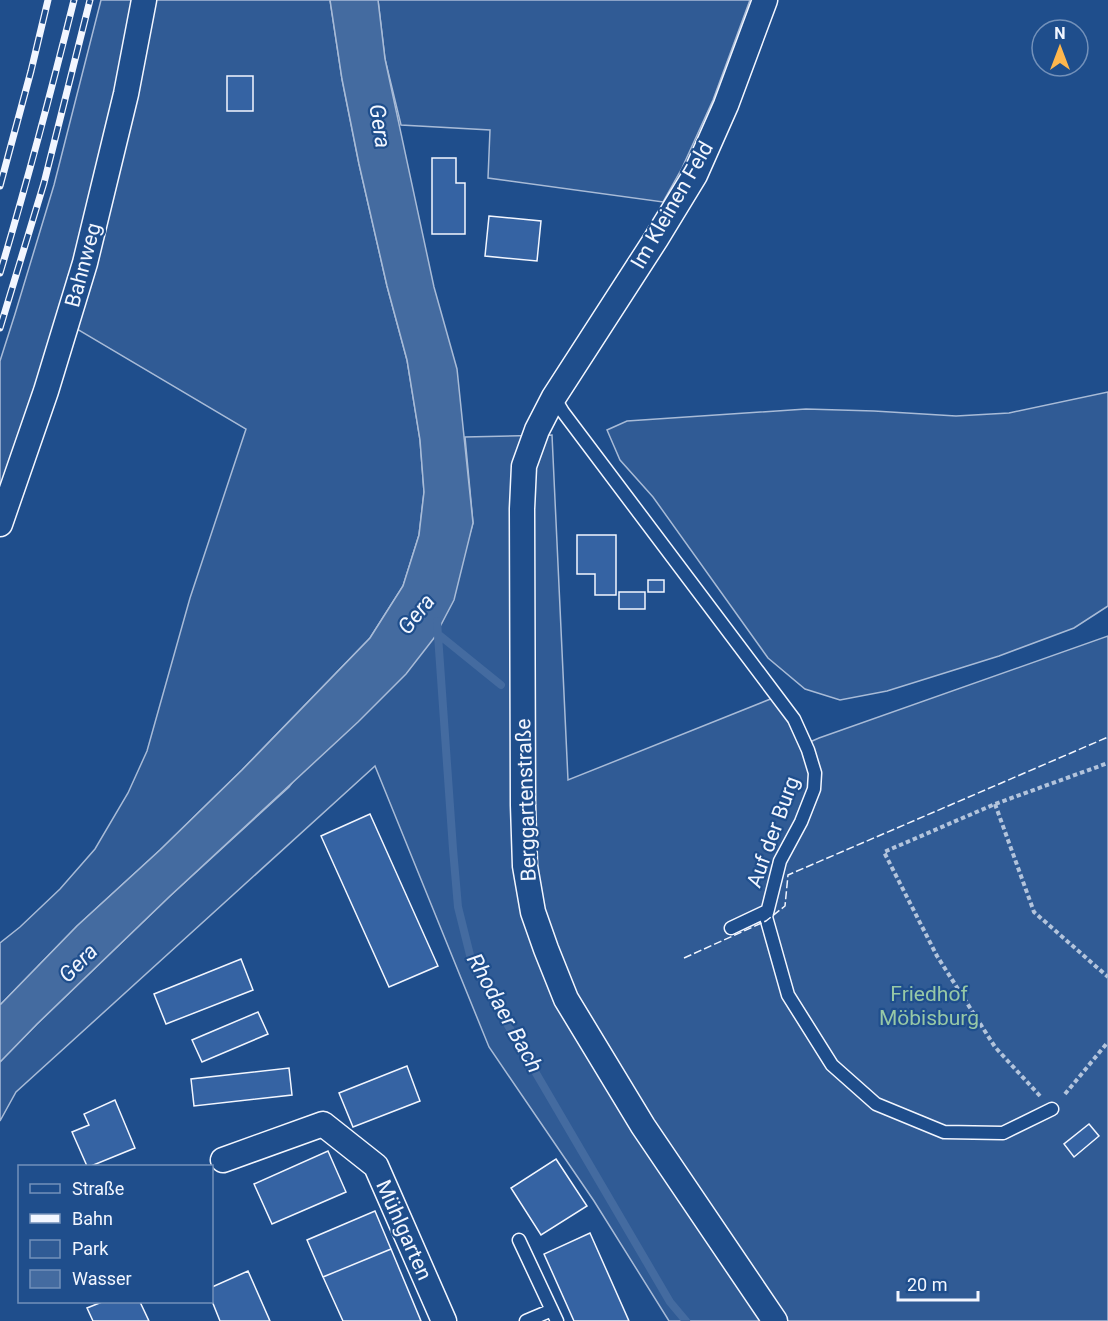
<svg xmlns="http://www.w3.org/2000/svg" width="1108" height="1321" viewBox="0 0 1108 1321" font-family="Roboto,sans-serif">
<rect width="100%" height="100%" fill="#1f4e8c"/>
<path fill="#305b95" stroke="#a8bbd7" stroke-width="1.5" d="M101 0H330L342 79 359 164 387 286 407 360 420 440 424 492 419 535 403 586 370 638 242 770 160 850 77 926 0 1005V943L20 927 60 889 95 849 128 793 147 751 190 598 246 429 62 320 0 507V361L15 314 54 185Z
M378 0H750L713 100 682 168 663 202 488 178 490 130 401 125 385 59Z
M1108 392V606L1074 628 999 656 887 691 840 700 805 689 768 658 653 497 620 460 607 430 627 421 806 409 874 411 956 416 1009 413Z
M552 435 568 780 773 698 803 745 819 738 1108 636V1321H669L594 1201 489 1047 375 766 16 1092 0 1121V1062L37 1024 170 896 289 787 465 551 473 523 465 437Z"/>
<path fill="#446ba0" stroke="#a8bbd7" stroke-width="1.5" d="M330 0H378L385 59 434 287 457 369 473 523 454 600 434 638 406 674 358 722 170 896 37 1024 0 1062V1005L77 926 160 850 242 770 370 638 403 586 419 535 424 492 420 440 407 360 387 286 359 164 342 79Z"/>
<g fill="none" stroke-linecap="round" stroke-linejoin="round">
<path stroke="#446ba0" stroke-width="8" d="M437 621 453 849 458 907 470 955 492 998 670 1302 686 1321
M438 634 501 685"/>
</g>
<path fill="#3563a3" stroke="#f2f6ff" stroke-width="1.5" d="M227 76H253V111H227Z
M432 158H456V183H465V234H432Z
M489 216 541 221 537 261 485 256Z
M577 535H616V595H595V574H577Z
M648 580H664V592H648Z
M619 592H645V609H619Z
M370 814 438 966 389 987 321 836Z
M241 959 253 990 166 1024 154 994Z
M258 1012 268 1034 202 1062 192 1040Z
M407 1066 420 1101 353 1127 339 1093Z
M289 1068 292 1095 194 1106 191 1079Z
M115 1100 135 1148 91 1166H87L72 1132 89 1125 84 1114Z
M1089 1124 1099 1136 1074 1157 1064 1144Z
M328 1151 346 1192 272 1224 254 1184Z
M556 1159 587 1206 541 1235 511 1188Z
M375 1211 391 1249 323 1277 307 1240Z
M590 1233 629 1321H574L544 1254Z
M391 1249 421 1321H343L323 1277Z
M248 1271 270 1321H220L212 1301V1287Z
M102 1302H140L149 1321H93L87 1308Z"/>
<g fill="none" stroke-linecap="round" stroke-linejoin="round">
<defs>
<path id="service" d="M554 397 563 412 794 719 808 750 815 773 814 789 801 822 780 861 766 917 788 995 832 1065 876 1104 944 1132 1003 1133 1052 1109
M731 928 767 911
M519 1240 557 1321
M526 1321 552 1310"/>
<path id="minor" d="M765 0 726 105 695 175 656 239 554 397 537 430 524 466 522 509 523 805 525 866 533 912 546 949 566 999 643 1126 775 1321
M0 524 46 391 85 263 126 94 144 0
M223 1160 323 1124 376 1166 444 1321"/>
</defs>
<use href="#service" stroke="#f2f6ff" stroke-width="15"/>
<use href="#minor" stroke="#f2f6ff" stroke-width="27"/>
<path stroke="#b3c4dc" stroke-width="4" stroke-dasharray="4.5 3" stroke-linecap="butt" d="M995 804 1034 912 1108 977
M1065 1094 1108 1042
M1040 1096 995 1047 937 956 884 852 995 804 1108 763"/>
<use href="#service" stroke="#1f4e8c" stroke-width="12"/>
<use href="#minor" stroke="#1f4e8c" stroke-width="24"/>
<defs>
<path id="rail" d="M0 186 31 71 48 0
M0 273C27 183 51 92 74 0
M0 328 44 183 90 0"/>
</defs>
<use href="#rail" stroke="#f2f6ff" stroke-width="7"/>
<use href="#rail" stroke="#1f4e8c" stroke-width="4.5" stroke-dasharray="14" stroke-linecap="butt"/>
<path stroke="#f2f6ff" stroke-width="1.5" stroke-dasharray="8 3" stroke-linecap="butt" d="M684 958 766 921 785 906 788 875 1108 737"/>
</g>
<g text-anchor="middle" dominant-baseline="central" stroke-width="4.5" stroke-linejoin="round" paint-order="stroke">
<g font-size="21" fill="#f2f6ff" stroke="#1f4e8c">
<text transform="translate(672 205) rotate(-60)">Im Kleinen Feld</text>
<text transform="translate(83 265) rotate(-75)">Bahnweg</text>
<text transform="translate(526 800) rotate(-92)">Berggartenstraße</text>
<text transform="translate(773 832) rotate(-70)">Auf der Burg</text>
<text transform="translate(404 1230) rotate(66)">Mühlgarten</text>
</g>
<g font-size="21" fill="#97c8a6" stroke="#1f4e8c">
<text x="929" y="994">Friedhof<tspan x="929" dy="24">Möbisburg</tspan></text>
</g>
<g font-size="22" font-style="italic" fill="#f2f6ff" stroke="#1f4e8c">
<text transform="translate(380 126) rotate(81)">Gera</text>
<text transform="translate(416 614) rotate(-51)">Gera</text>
<text transform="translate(78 963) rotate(-45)">Gera</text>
<text transform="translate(505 1013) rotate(61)">Rhodaer Bach</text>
</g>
</g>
<rect x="18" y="1165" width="195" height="138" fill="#1f4e8c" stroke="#7391ba" stroke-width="1.5"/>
<rect x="30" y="1184" width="30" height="9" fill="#1f4e8c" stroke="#7391ba" stroke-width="1.5"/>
<text x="72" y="1195" font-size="18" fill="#f2f6ff">Straße</text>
<rect x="30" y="1214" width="30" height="9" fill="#f2f6ff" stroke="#7391ba" stroke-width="1.5"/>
<text x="72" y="1225" font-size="18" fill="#f2f6ff">Bahn</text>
<rect x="30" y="1240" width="30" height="18" fill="#305b95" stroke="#7391ba" stroke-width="1.5"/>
<text x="72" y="1255" font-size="18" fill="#f2f6ff">Park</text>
<rect x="30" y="1270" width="30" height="18" fill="#446ba0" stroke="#7391ba" stroke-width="1.5"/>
<text x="72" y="1285" font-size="18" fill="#f2f6ff">Wasser</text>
<g transform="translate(1060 48)"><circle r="28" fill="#1f4e8c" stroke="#7391ba" stroke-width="1.5"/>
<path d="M0-4.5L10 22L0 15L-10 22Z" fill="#ffb74d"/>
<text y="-9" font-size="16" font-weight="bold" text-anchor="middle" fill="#f2f6ff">N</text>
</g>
<path d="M898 1291v9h80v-9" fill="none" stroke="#f2f6ff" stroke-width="3"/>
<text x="907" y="1291" font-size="18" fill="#f2f6ff" stroke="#1f4e8c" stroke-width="4.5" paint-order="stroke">20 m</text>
</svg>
